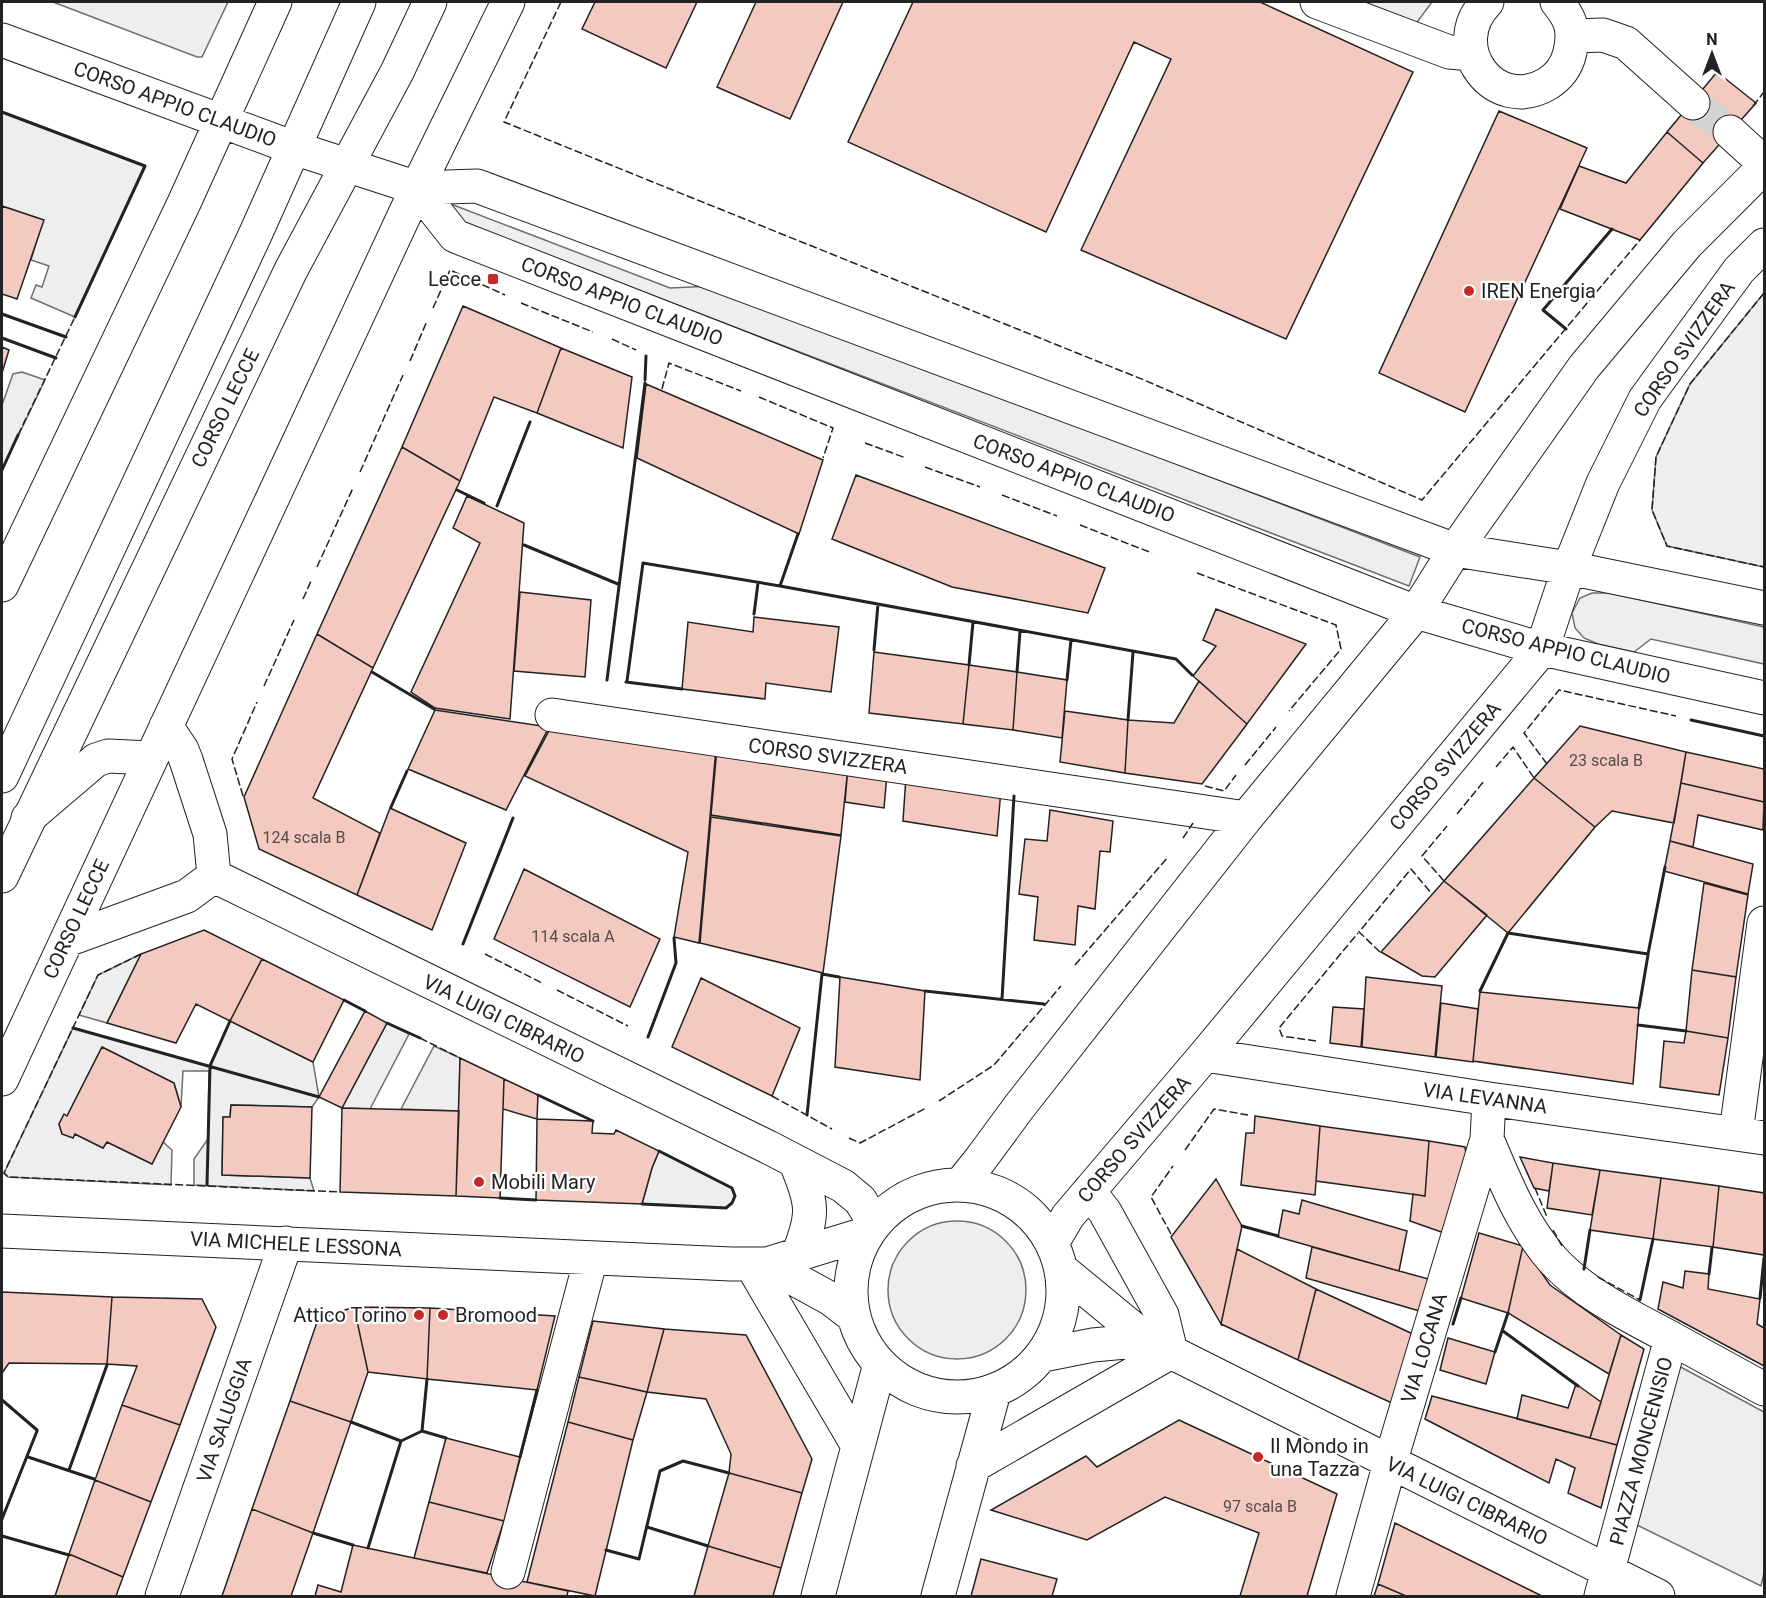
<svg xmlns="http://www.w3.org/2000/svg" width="1766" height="1598" viewBox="0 0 1766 1598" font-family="Roboto,sans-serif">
<rect width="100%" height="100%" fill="#fff"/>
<path fill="#eee" stroke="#6f6f6f" stroke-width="1.5" d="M53 2H228L202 57H197Z
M1342 2H1432L1409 33Z
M2 112 145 166 75 317 31 298 36 285 42 287 49 266 31 260 43 220 2 206Z
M443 201 670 288 712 286 1420 557 1409 586 438 213Z
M1764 293V567L1667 546 1652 510 1656 457 1690 384Z
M22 372 45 380 2 470V405L13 374Z
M1592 593H1609L1764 627V664L1651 639 1634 652 1598 644 1584 638 1575 628 1572 613 1580 598Z
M141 954 107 1023 79 1015 98 975Z
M230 1021 313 1062 319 1097 312 1107 231 1105 230 1117H223L222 1175 310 1178 314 1191 194 1185V1159L208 1139 209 1071H183L181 1107 174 1083 102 1047 67 1116 64 1115 59 1124 62 1134 73 1137 75 1134 103 1148 107 1142 152 1164 163 1142 172 1150 171 1185 8 1177 4 1173 73 1028 209 1066Z
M387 1023 409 1034 370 1109 342 1108Z
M434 1046 460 1058 459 1111 401 1109Z
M659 1151 732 1188 735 1196 732 1203 726 1208 642 1204 652 1168Z
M888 1290a69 69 0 1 1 138 0a69 69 0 1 1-138 0Z
M1677 1365 1764 1412V1573L1761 1586 1635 1524Z"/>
<path fill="#f3c9c0" stroke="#222" stroke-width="1.5" d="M595 2H697L666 68 582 29Z
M756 2H843L790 119 717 87Z
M913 2H1260L1413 72 1286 339 1081 250 1171 59 1134 42 1046 232 848 142Z
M1717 72 1756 103 1703 163 1667 132Z
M1499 111 1587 148 1465 412 1379 373Z
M1667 132 1703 163 1640 240 1560 209 1579 166 1626 183Z
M2 206 44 220 17 299 2 294Z
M463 306 561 348 537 413 494 397 460 481 402 447Z
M2 347 9 350 2 373Z
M561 348 632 377 623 448 537 413Z
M646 384 823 460 799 534 637 458Z
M402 447 460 481 373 668 317 634Z
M856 475 1105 568 1088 613 952 587 832 539Z
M467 496 524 523 510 719 435 708 411 692 480 543 453 528Z
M520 592 591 600 585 677 514 671Z
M1216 609 1306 644 1247 724 1193 676 1216 646 1203 640Z
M754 617 839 627 831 692 766 683 765 699 682 689 688 622 753 632Z
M317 634 373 668 313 798 380 833 357 895 259 849 244 797Z
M874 652 969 665 963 724 869 713Z
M969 665 1017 672 1013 730 963 724Z
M1017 672 1067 680 1062 738 1013 730Z
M1199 681 1247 724 1202 784 1125 773 1128 720 1174 723Z
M435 710 549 727 506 810 408 769Z
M1065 711 1128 720 1125 773 1060 762Z
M1580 726 1686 752 1674 823 1612 811 1595 827 1534 778Z
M551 727 716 748 699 943 674 937 688 852 525 776Z
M717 748 848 767 841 835 711 815Z
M1686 752 1764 769V802L1681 783Z
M848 767 887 774 884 808 845 802Z
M906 776 1001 790 997 836 903 821Z
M1534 778 1595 827 1508 933 1444 881Z
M1681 783 1764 802 1763 830 1698 815 1693 847 1670 841Z
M390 808 466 843 432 930 357 895Z
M1050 810 1113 821 1110 852 1100 851 1095 909 1078 906 1075 945 1034 940 1038 897 1019 894 1025 839 1047 841Z
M711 817 841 836 823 973 700 943Z
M1670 841 1753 864 1748 894 1664 871Z
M524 869 660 939 630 1007 494 939Z
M1444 881 1487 915 1435 977 1422 976 1381 952Z
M1704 883 1748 895 1736 977 1692 970Z
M204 930 262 959 230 1021 196 1004 176 1043 107 1023 141 954Z
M262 959 344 1000 313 1062 230 1021Z
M1692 970 1736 977 1728 1038 1686 1031Z
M840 977 925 991 920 1080 835 1067Z
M1366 977 1442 986 1435 1057 1362 1047Z
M701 978 800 1028 772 1096 672 1047Z
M1480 992 1639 1008 1633 1084 1473 1061Z
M1441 1003 1478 1009 1473 1062 1436 1057Z
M1333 1007 1364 1009 1361 1047 1330 1043Z
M365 1011 387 1023 342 1108 319 1097Z
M1686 1031 1728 1038 1719 1095 1660 1087 1664 1041 1684 1043Z
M102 1047 174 1083 181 1107 152 1164 107 1142 103 1148 75 1134 73 1138 62 1134 59 1124 64 1114 67 1116Z
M460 1058 504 1079 500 1198 456 1196Z
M504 1079 538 1095 537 1119 503 1109Z
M231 1105 312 1107 310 1178 222 1175 223 1117H230Z
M342 1108 459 1111 456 1196 340 1192Z
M1255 1116 1320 1126 1315 1195 1241 1185 1246 1133H1254Z
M537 1119 593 1121 592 1133 614 1134 616 1130 659 1151 652 1168 642 1204 536 1200Z
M1320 1126 1429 1141 1425 1196 1316 1181Z
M1429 1141 1465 1147 1468 1169 1447 1234 1410 1221 1413 1194 1425 1196Z
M1520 1157 1553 1163 1549 1191 1534 1188Z
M1553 1163 1600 1170 1592 1215 1547 1208Z
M1600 1170 1661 1178 1653 1239 1590 1230Z
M1661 1178 1719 1186 1713 1247 1653 1239Z
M1216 1179 1242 1226 1221 1324 1171 1237Z
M1719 1186 1764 1193V1255L1713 1247Z
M1302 1200 1407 1231 1399 1271 1278 1237 1283 1210 1299 1214Z
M1479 1233 1523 1246 1508 1313 1461 1298Z
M1523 1246 1550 1285 1621 1335 1609 1374 1508 1313Z
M1312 1247 1432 1280 1423 1312 1306 1278Z
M1237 1249 1316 1289 1298 1360 1221 1324Z
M1685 1271 1709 1274 1708 1289 1760 1299 1757 1324 1764 1328V1366L1658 1309 1663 1282 1683 1288Z
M1316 1289 1415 1335 1394 1404 1298 1360Z
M2 1292 112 1297 107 1364 9 1363 2 1373Z
M112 1297 202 1299 216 1327 180 1425 122 1405 137 1366 107 1364Z
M354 1307 368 1372 351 1422 290 1401 318 1319Z
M354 1307 430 1308 427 1379 368 1372Z
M430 1308 555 1316 537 1390 427 1379Z
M593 1321 664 1329 647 1392 579 1377Z
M664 1329 746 1335 812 1459 802 1493 729 1473 731 1454 706 1399 647 1392Z
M1621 1335 1644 1349 1617 1445 1590 1438Z
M1448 1338 1495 1352 1486 1384 1440 1370Z
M579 1377 647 1392 633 1440 568 1422Z
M1576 1384 1601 1402 1590 1438 1517 1419 1522 1395 1568 1408Z
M1432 1396 1617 1445 1601 1508 1568 1493 1575 1468 1556 1459 1549 1483 1425 1419Z
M290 1401 351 1422 313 1533 252 1509Z
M122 1405 180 1425 151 1502 95 1480Z
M1179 1420 1337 1494 1307 1596H1240L1259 1533 1165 1497 1087 1540 991 1510 1086 1456 1097 1467Z
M568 1422 633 1440 595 1596 527 1582Z
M446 1438 520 1457 504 1521 429 1502Z
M729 1473 802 1493 781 1568 708 1546Z
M95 1480 151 1502 123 1577 69 1554Z
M429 1502 504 1521 487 1573 414 1558Z
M252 1509 313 1533 291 1596H222Z
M1395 1523 1542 1596H1406L1378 1584Z
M353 1545 568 1591 567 1596H315L318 1585 341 1592Z
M708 1546 781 1568 773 1596H694Z
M69 1554 123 1577 116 1596H55Z
M981 1559 1057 1579 1052 1596H971Z
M1378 1584 1406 1596H1374Z"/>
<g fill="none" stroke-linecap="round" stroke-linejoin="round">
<path stroke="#d3d3d3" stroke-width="33" stroke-dasharray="33 16" stroke-linecap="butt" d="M1693 103 1730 132"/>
<defs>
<path id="minor" d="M1317 2 1449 52 1472 54
M1487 2C1443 47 1495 115 1547 84 1560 76 1567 66 1570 52 1575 30 1571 19 1557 2
M1574 36 1603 35 1626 43 1693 103
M2 40 294 148 417 188 477 186 1455 550 1569 568 1764 608
M1730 132 1764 163
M417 188 455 236 1416 612 1542 649 1764 698
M2 585 184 203 275 2
M552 715 1246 818
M166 726 182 750 186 760 210 834 214 876
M28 818 96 760 108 756 151 758
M214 876 768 1147 843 1186 860 1200 875 1224
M67 940 187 896 214 876
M1205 1055 1489 1099 1764 1138
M2 1079 417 188 508 2
M1736 1133 1764 923
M1487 1139C1505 1181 1522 1225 1553 1260 1585 1295 1630 1316 1671 1338
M795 1161C813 1203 815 1214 797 1257
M960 1185 980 1160 1019 1107 1246 818 1416 612 1455 550 1584 367 1687 244 1764 167
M851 1291a106 106 0 1 1 212 0a106 106 0 1 1-212 0Z
M1089 1191 1105 1212 1162 1315 1171 1352
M2 1231 731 1264H767L868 1233
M1052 1243 1068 1216 1205 1055 1542 649 1569 568 1603 483 1645 399 1739 270 1764 245
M751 1264 858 1446
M767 1264 831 1299 853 1316
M1062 1270 1147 1340 1658 1596
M1043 1355 1093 1345 1147 1340
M973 1466 1171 1352
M508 1572 591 1258
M162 1596 286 1243
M818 1596 880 1364
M938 1596 994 1392
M1353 1596 1390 1463 1487 1139 1489 1099
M1601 1596 1671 1338 1764 1389"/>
<path id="major" d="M2 776 255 235 359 2
M2 876 291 270 397 72 430 2"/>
</defs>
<use href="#minor" stroke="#222" stroke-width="35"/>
<use href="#major" stroke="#222" stroke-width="35"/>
<use href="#minor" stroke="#fff" stroke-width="33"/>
<use href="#major" stroke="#fff" stroke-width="33"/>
<path stroke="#222" stroke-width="1.5" stroke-dasharray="8 3" stroke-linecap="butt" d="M561 2 504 122 1144 380 1422 500 1640 240
M1753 106 1764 92
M1764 293 1690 384 1656 457 1652 510 1667 546 1764 567
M521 303 593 332
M433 308 450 270 505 295
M612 339 636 350
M410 361 427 321
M662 389 669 363 741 391
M759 397 833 428 823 458
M18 435 75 317
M865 443 906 458
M925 467 980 487
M360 472 403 375
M1002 495 1057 516
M1080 525 1152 553
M317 567 353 488
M1197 573 1336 625 1341 649 1289 711
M303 599 311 581
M264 686 294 620
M1547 764 1524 733 1559 690 1676 716
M1245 765 1276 727
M1496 767 1513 747 1534 778
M1205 786 1224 791 1236 775
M243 796 232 759 257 702
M1457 814 1484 781
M1183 838 1193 823
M1444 881 1422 856 1447 826
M1380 952 1359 932 1411 869 1432 894
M141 954 98 975 4 1173 8 1177 340 1192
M485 954 544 984
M1075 965 1168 857
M557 990 628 1026
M420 1038 460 1058
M1316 1041 1282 1036 1279 1028 1358 933
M772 1096 832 1129
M939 1101 994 1065 1061 986
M849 1138 860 1143 926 1108
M1185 1150 1214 1109 1248 1115
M1535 1188 1547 1217
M1553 1230 1562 1246
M1171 1234 1151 1197 1173 1166
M1598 1277 1640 1300"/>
<path stroke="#222" stroke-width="3" d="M2 112 145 166 75 317
M2 314 66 337
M1566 329 1543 310 1612 229
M2 338 56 358
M645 380 646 356
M2 470 18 435
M457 490 484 503
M497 506 530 422
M798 534 780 586 1176 659 1192 675
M524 545 618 584
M754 614 758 583
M874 650 878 604
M969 665 973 622
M372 672 434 709
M1017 672 1020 631
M607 680 645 383
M1067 680 1071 640
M627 681 643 563 780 586
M626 682 682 689
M1128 720 1133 652
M1691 720 1764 736
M391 807 407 771
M463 944 513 818
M925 991 1044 1004
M1480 991 1508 933 1648 954 1665 867
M1002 999 1014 796
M344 1000 365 1011
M1639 1008 1648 955
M387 1023 420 1038
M1638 1025 1686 1031
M73 1028 319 1097
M648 1037 676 963 674 938
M538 1095 593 1121
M807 1115 822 974 839 977
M207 1185 210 1066 230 1021
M500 1198 536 1200
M642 1204 726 1208 732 1203 735 1196 732 1188 659 1151
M1242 1226 1278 1236
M1584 1269 1590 1230
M1709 1274 1712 1248
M1760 1298 1764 1258
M1640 1300 1653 1239
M1453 1324 1461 1298
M1503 1331 1578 1386
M1495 1352 1508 1313
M2 1400 37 1430
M351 1422 401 1441 368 1548
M422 1431 427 1379
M401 1441 422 1431 446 1438
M28 1457 94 1479
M520 1457 537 1390
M69 1470 107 1365
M2 1519 37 1431
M647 1527 708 1546
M313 1533 353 1545
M2 1536 69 1555
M606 1550 639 1559 660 1471 683 1461 729 1473"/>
</g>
<g fill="#c62828" stroke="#fff" stroke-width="2">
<rect x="487" y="273" width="12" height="12" rx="3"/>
<circle cx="1469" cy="291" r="6"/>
<circle cx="479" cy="1182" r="6"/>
<circle cx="419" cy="1315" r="6"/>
<circle cx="443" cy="1315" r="6"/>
<circle cx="1258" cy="1457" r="6"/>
</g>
<g text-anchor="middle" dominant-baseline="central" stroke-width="4.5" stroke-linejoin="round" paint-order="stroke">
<g font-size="16" fill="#564c4a">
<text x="1606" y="760">23 scala B</text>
<text x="304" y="837">124 scala B</text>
<text x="573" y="936">114 scala A</text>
<text x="1260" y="1506">97 scala B</text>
</g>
<g font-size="20" fill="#222" stroke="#fff">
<text transform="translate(175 104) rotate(20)">CORSO APPIO CLAUDIO</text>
<text transform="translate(622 301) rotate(21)">CORSO APPIO CLAUDIO</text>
<text transform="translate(1684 349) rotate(-55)">CORSO SVIZZERA</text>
<text transform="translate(225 408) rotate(-64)">CORSO LECCE</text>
<text transform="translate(1074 478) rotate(21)">CORSO APPIO CLAUDIO</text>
<text transform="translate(1566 651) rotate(14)">CORSO APPIO CLAUDIO</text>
<text transform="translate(828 756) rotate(8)">CORSO SVIZZERA</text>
<text transform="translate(1445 766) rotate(-50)">CORSO SVIZZERA</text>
<text transform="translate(76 919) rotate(-65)">CORSO LECCE</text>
<text transform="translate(504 1019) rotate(26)">VIA LUIGI CIBRARIO</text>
<text transform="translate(1485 1098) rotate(8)">VIA LEVANNA</text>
<text transform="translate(1134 1139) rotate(-49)">CORSO SVIZZERA</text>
<text transform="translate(296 1244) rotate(3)">VIA MICHELE LESSONA</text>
<text transform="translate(1424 1348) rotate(-73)">VIA LOCANA</text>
<text transform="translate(224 1420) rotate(-71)">VIA SALUGGIA</text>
<text transform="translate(1641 1451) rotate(-75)">PIAZZA MONCENISIO</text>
<text transform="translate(1467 1501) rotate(26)">VIA LUIGI CIBRARIO</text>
</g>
<g font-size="20" fill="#222" stroke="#fff" text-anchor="start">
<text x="481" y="279" text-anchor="end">Lecce</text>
<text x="1481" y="291">IREN Energia</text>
<text x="491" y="1182">Mobili Mary</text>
<text x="407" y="1315" text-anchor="end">Attico Torino</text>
<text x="455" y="1315">Bromood</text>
<text x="1270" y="1446">Il Mondo in<tspan x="1270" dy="23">una Tazza</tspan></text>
</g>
</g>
<rect width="1766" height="1598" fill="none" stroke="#222222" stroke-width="6"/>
<g transform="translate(1712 54)" stroke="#ffffff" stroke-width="4.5" paint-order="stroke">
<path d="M0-4.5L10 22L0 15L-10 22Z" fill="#222222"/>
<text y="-9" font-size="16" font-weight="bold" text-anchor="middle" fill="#222222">N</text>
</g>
</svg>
